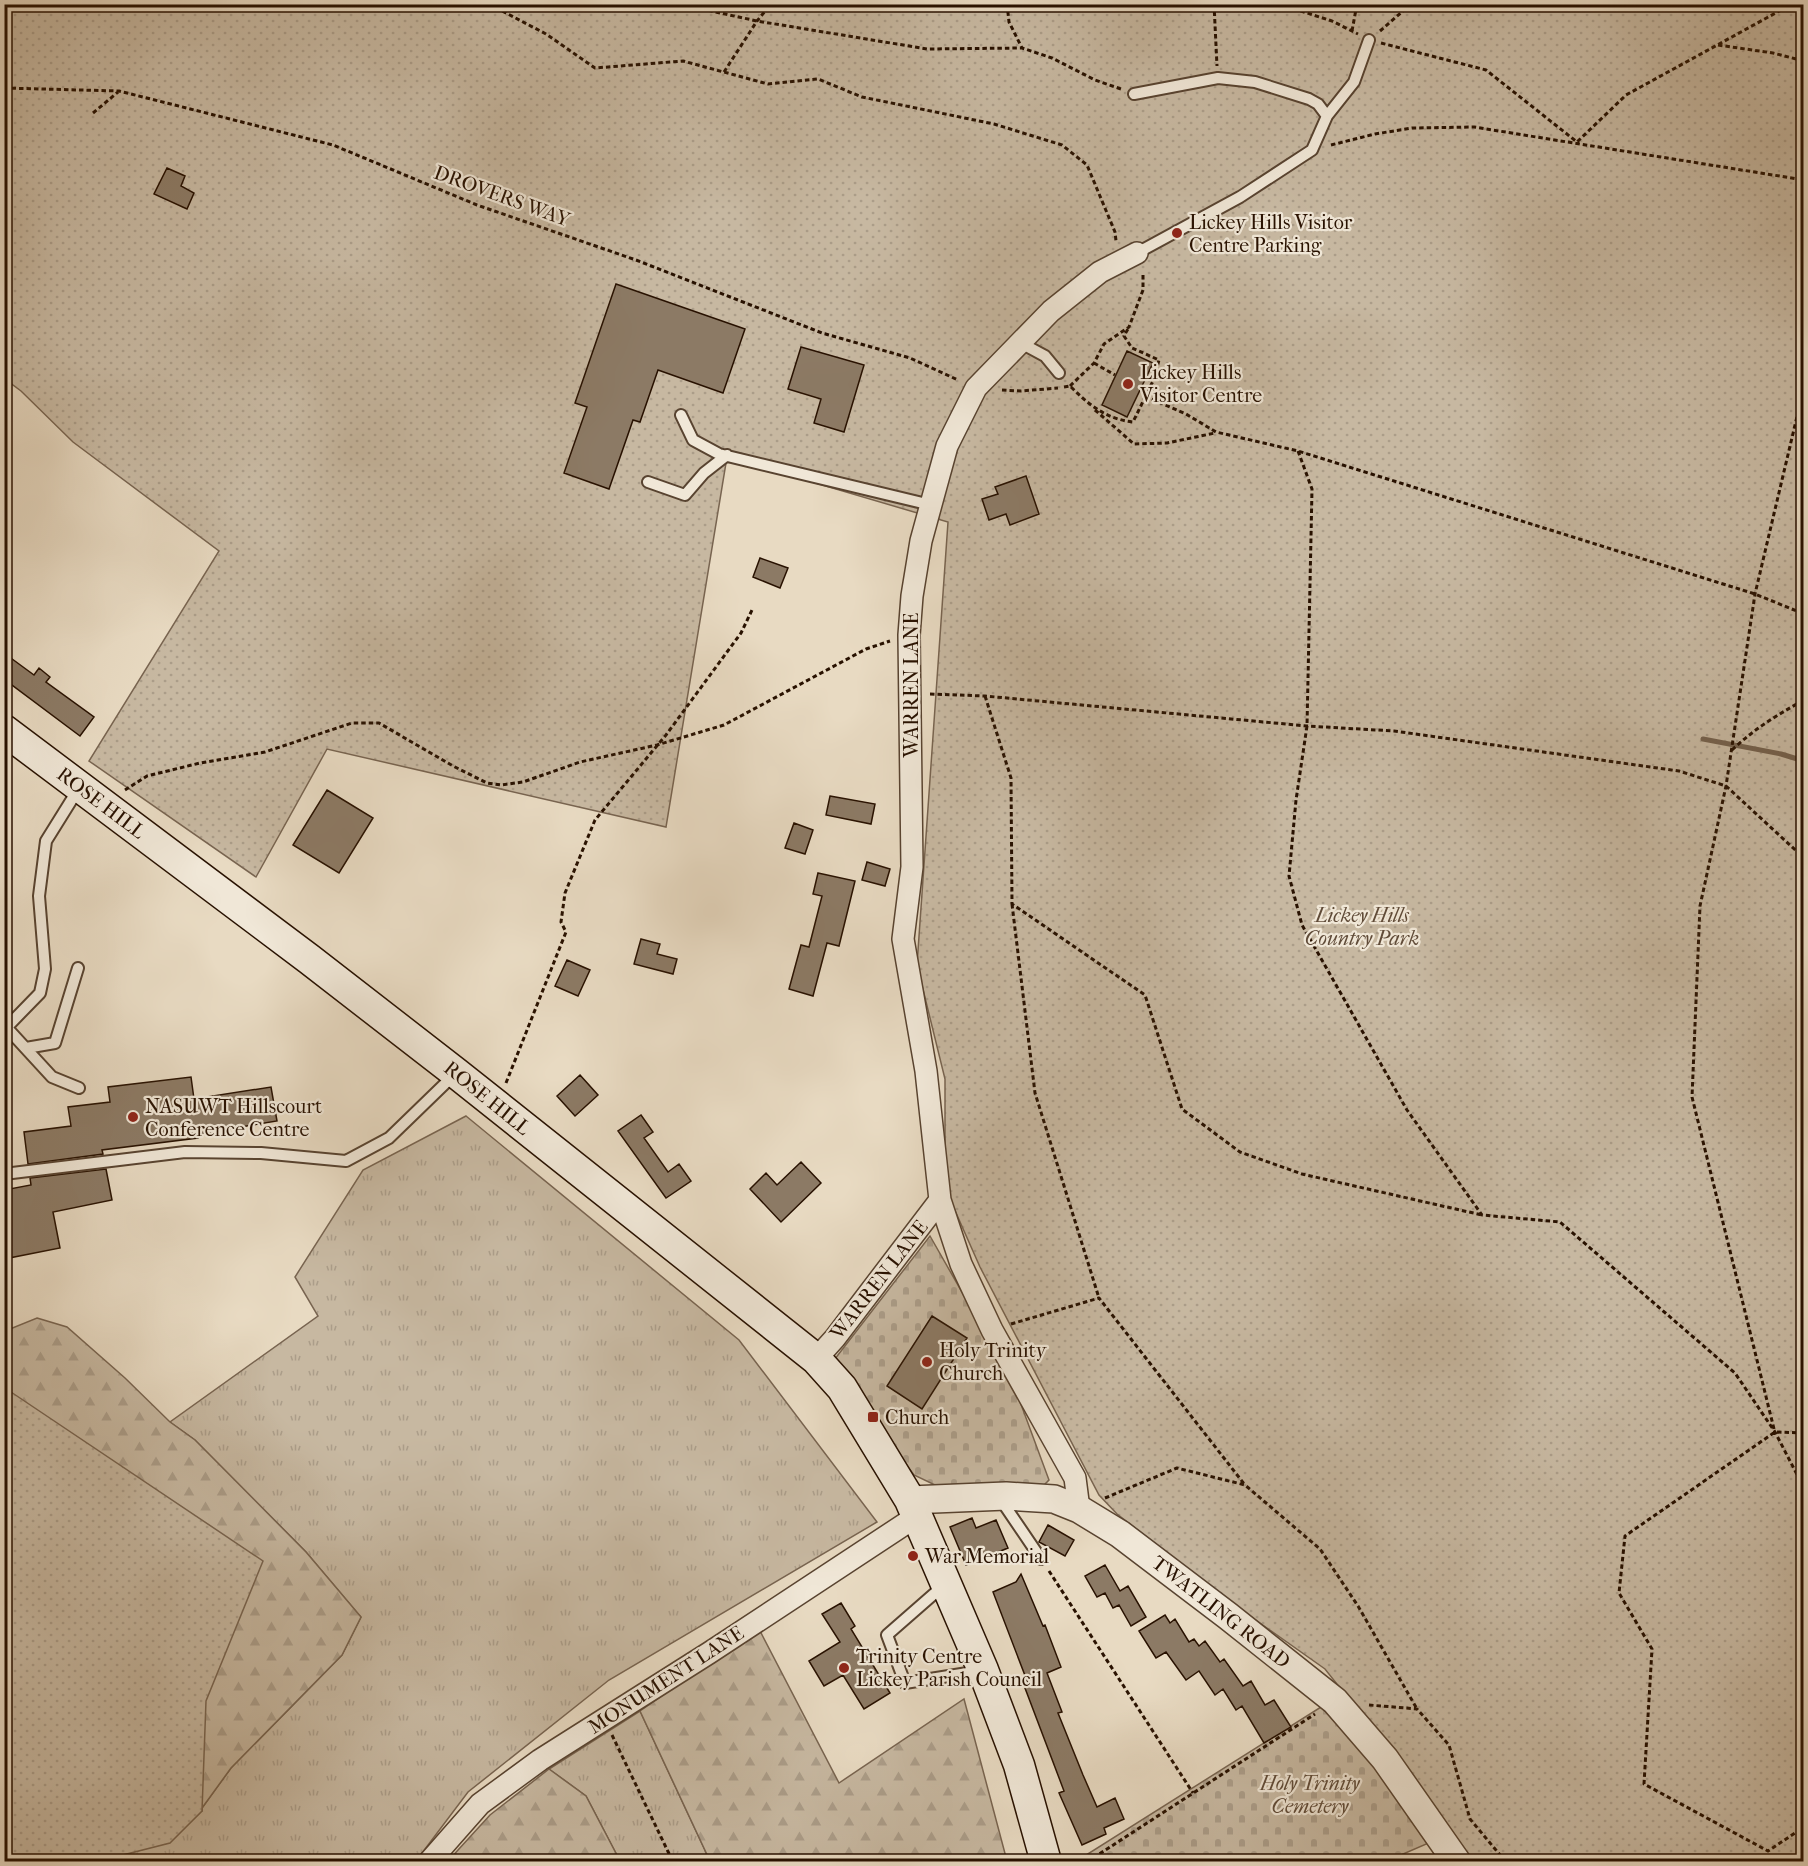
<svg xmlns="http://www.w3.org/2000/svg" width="1808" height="1866" viewBox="0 0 1808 1866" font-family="'IM FELL French Canon',serif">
<defs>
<pattern id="grass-tufts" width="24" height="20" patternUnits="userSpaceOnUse" patternTransform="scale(1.5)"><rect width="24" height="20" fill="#c7b8a1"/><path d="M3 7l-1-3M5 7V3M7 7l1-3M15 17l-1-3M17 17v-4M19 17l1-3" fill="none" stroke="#ab9d89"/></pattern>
<pattern id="forest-firs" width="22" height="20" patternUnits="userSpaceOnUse" patternTransform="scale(1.5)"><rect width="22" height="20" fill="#c7b8a1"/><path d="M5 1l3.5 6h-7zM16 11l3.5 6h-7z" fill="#ab9d89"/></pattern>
<pattern id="cemetery-stones" width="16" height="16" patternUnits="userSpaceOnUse" patternTransform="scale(1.5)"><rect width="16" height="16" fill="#c7b8a1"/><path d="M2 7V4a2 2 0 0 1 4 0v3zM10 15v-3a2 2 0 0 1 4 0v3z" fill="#ab9d89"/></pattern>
<pattern id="park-dots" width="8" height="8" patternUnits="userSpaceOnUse" patternTransform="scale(1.5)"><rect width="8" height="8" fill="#c7b8a1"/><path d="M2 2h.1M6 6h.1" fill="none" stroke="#ab9d89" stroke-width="1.8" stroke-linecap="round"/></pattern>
</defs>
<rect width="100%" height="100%" fill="#e8dac2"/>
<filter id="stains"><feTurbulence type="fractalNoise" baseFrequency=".00333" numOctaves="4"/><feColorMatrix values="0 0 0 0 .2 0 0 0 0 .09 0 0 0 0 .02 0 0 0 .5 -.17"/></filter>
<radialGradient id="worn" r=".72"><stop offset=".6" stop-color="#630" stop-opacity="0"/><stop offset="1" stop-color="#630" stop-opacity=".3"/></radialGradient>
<path fill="url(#grass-tufts)" stroke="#786450" stroke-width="1.5" d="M466 1116 739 1340 877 1522 609 1680 468 1792 416 1861 116 1862 111 1858 170 1842 202 1811V1808L231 1768 342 1655 361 1617 306 1552 195 1440 170 1422 318 1316 295 1277 363 1170Z
M640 1711 710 1861H620L586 1796 549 1769Z"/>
<path fill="url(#forest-firs)" stroke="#786450" stroke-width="1.5" d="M37 1318 67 1327 125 1378 170 1422 195 1440 306 1552 361 1617 342 1655 231 1768 202 1808V1811L75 1862H5V1331Z
M759 1629 839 1783 964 1699 1007 1861H710L640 1711Z
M549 1769 586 1796 620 1861H448L490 1815Z"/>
<path fill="url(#cemetery-stones)" stroke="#786450" stroke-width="1.5" d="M930 1236 1012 1380 1049 1480 1041 1488 937 1486 914 1475 831 1364Z
M1321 1707 1374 1763 1431 1842 1387 1861 1075 1862Z"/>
<path fill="url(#park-dots)" stroke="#786450" stroke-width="1.5" d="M4 5H1803V1861H1467L1395 1757 1325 1669 1240 1609 1117 1514 1099 1495 980 1267 945 1188V1079L917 965 948 522 727 457 666 827 327 749 256 877 89 761 219 551 73 442 21 391 5 379Z
M5 1388 263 1561 206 1701 202 1811 170 1843 111 1858 93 1862 5 1861Z"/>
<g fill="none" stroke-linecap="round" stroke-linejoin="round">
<path stroke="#74614d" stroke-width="5" d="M1703 739 1781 754 1804 761"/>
</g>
<path fill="#8c7a65" stroke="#281100" stroke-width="1.5" d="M167 168 185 176 181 186 194 193 187 209 154 194Z
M616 284 745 329 723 393 658 370 640 422 633 420 609 489 564 473 587 407 575 403Z
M801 347 864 365 844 432 814 423 821 399 788 389Z
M1127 351 1153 363 1127 417 1102 405Z
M1026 476 1039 514 1010 525 1006 514 989 520 982 499 998 494 995 487Z
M760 558 788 568 780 588 753 577Z
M4 653 34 675 39 668 50 677 46 682 94 717 80 736 4 679Z
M327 790 373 818 339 873 293 845Z
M830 796 875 804 871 824 826 815Z
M794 823 813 830 805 854 785 848Z
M867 862 890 869 885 886 862 880Z
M818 873 855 881 839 946 827 943 813 996 789 989 801 945 809 947 822 896 813 894Z
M641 939 660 944 657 954 677 959 673 974 634 964Z
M567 960 590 970 578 996 555 986Z
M580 1075 598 1095 575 1116 557 1096Z
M191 1077 194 1099 271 1087 277 1121 198 1134V1138L102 1150 103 1154 28 1164 24 1132 71 1126 68 1107 110 1102 108 1087Z
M641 1115 653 1132 644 1138 668 1172 679 1164 691 1181 666 1198 618 1131Z
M801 1162 821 1183 781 1222 750 1189 766 1173 777 1185Z
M106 1169 112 1200 53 1212 60 1248 4 1259V1190L31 1185 30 1178Z
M932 1316 967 1338 922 1409 887 1386Z
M972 1518 976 1528 996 1520 1008 1548 966 1565 950 1527Z
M1048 1525 1074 1540 1065 1556 1039 1542Z
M1105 1565 1120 1591 1128 1586 1146 1617 1131 1626 1119 1605 1113 1608 1105 1593 1097 1597 1085 1576Z
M1021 1574 1043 1626 1045 1625 1061 1667 1047 1673 1062 1712 1058 1713 1083 1775 1097 1807 1115 1798 1124 1819 1104 1828 1106 1834 1082 1845 1059 1793 1064 1791 1025 1688 1029 1686 993 1592 1016 1582Z
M841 1603 855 1626 851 1629 890 1693 864 1709 843 1675 824 1686 809 1661 840 1642 822 1614Z
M1165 1615 1170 1623 1175 1619 1189 1642 1194 1639 1199 1646 1205 1641 1220 1662 1224 1659 1243 1686 1251 1681 1265 1705 1274 1700 1291 1727 1264 1743 1242 1706 1236 1710 1223 1689 1215 1695 1199 1671 1186 1680 1166 1652 1156 1658 1139 1631Z"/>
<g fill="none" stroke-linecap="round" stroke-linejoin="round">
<defs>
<path id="service" d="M1134 94 1218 78 1255 82 1309 99 1318 104 1327 116
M1137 253 1240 197 1312 150 1327 116 1354 82 1369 40
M1019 342 1045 356 1059 373
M681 415 693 440 719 454 931 505
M648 482 685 495 704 473 727 455
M7 1028 52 1077 79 1088
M4 1030 40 993 45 969 39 896 46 841 79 788
M26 1048 55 1043 78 968
M4 1174 185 1152 261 1153 346 1161 389 1138 454 1075
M1001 1500 1041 1559
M943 1586 887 1635 905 1683 980 1671"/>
<path id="minor" d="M940 1200 961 1264 992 1330 1075 1478 1079 1509
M816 1359 835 1338 940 1200 926 1071 903 939 912 867 909 635 912 596 921 541 947 446 976 388 1051 311 1100 272 1137 253
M429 1862 480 1804 540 1760 709 1653 917 1516"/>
<path id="tertiary" d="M910 1500 1006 1496 1054 1499 1079 1509 1120 1534 1228 1616 1335 1701 1385 1759 1457 1862"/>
<path id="secondary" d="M4 730 309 959 456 1073 816 1359 842 1388 910 1500 983 1670 1019 1765 1046 1862"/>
</defs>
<use href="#service" stroke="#584330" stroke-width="14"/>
<use href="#minor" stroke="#584330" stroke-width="24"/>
<use href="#tertiary" stroke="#584330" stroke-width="30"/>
<use href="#secondary" stroke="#281100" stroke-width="33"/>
<path stroke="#281100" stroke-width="3" stroke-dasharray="4.5 3" stroke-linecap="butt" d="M489 4 546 34 595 68 683 61 768 84 818 79 862 97 994 124 1062 145 1087 165 1115 232 1116 241
M679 4 757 21 927 49 1022 48 1052 58 1095 80 1121 89
M1007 4 1009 22 1022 48
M1214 4 1217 66
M1279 4 1332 21 1358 34
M1352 31 1357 4
M1380 31 1411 4
M1381 43 1486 70 1577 142 1626 95 1792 4
M1718 45 1773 53 1804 61
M724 72 757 21 771 4
M4 88 119 91 333 145 477 205 636 260 822 333 910 358 958 380
M93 113 118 92
M1331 145 1375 134 1412 128 1474 127 1804 180
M1094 363 1115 375
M1070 386 1094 363 1104 344 1129 327 1143 290V272
M1064 387 1070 386C1089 405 1106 419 1133 422L1154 379 1159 360 1132 348 1124 336 1129 327
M1002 390 1021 391 1058 388
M1145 396 1186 414 1216 432 1298 451 1755 594 1804 614
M1095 410 1134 444 1167 443 1215 433
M1298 451 1312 489 1307 726 1296 800 1289 876 1302 925 1407 1110 1482 1215 1560 1222 1735 1373 1775 1432 1804 1488
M930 694 985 696 1307 726 1394 731 1679 771 1726 786 1804 858
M985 696 1011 778 1012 904 1145 995 1182 1109 1240 1152 1302 1174 1482 1215
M1732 750C1754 729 1777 715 1804 700
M125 790 147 776 200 763 265 752 352 723H379L453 766 487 783 501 785 523 782 580 762 657 745 724 725 866 649 890 641
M1012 904 1035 1093 1099 1298
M506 1083 566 932 561 922 565 893 595 820 666 735 741 633 753 608
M1011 1324 1099 1298 1245 1485
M1774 1429 1692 1097 1700 906 1726 786 1755 594 1804 387
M1804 1433 1775 1432 1625 1536 1619 1593 1652 1649 1644 1784 1768 1851 1804 1827
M1105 1498 1177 1468 1245 1485 1320 1549 1358 1606 1417 1709
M1049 1571 1193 1793
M1369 1705 1417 1709 1449 1745 1470 1819 1506 1862
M612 1735 673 1862
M1087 1862 1315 1714"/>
<use href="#service" stroke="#f0e7d7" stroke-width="10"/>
<use href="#minor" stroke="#f0e7d7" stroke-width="21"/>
<use href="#tertiary" stroke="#f0e7d7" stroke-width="27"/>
<use href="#secondary" stroke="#f0e7d7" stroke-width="30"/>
</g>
<g fill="#8f2418" stroke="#f0e7d7" stroke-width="2">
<circle cx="1177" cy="233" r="6"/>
<circle cx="1128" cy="384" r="6"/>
<circle cx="133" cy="1117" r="6"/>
<circle cx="927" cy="1362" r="6"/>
<rect x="867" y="1411" width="12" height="12" rx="3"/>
<circle cx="913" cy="1556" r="6"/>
<circle cx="844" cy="1668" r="6"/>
</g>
<g text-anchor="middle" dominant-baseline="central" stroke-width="4.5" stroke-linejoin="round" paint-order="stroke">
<g font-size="20" fill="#281100" stroke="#f0e7d7">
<text transform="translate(502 196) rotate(20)">DROVERS WAY</text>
<text transform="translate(911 685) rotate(-90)">WARREN LANE</text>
<text transform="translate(101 803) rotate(37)">ROSE HILL</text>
<text transform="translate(487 1098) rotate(39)">ROSE HILL</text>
<text transform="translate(879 1280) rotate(-52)">WARREN LANE</text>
<text transform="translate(1221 1612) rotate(38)">TWATLING ROAD</text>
<text transform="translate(666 1680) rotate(-33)">MONUMENT LANE</text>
</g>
<g font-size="20" fill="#281100" stroke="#f0e7d7" text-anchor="start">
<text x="1189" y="222">Lickey Hills Visitor<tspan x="1189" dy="23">Centre Parking</tspan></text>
<text x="1140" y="372">Lickey Hills<tspan x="1140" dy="23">Visitor Centre</tspan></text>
<text x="145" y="1106">NASUWT Hillscourt<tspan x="145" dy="23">Conference Centre</tspan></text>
<text x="939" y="1350">Holy Trinity<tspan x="939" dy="23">Church</tspan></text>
<text x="885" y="1417">Church</text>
<text x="925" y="1556">War Memorial</text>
<text x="856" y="1656">Trinity Centre<tspan x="856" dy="23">Lickey Parish Council</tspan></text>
</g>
<g font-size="20" font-style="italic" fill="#604b38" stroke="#f0e7d7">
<text x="1362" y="915">Lickey Hills<tspan x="1362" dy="23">Country Park</tspan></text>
<text x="1310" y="1783">Holy Trinity<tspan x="1310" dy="23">Cemetery</tspan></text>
</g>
</g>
<rect width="1808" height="1866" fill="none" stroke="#e8dac2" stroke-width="24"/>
<rect x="6" y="6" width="1796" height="1854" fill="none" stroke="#281100" stroke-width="3"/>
<rect x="12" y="12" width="1784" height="1842" fill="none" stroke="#281100" stroke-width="1.5"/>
<rect width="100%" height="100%" filter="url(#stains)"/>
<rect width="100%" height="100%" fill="url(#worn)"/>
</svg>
